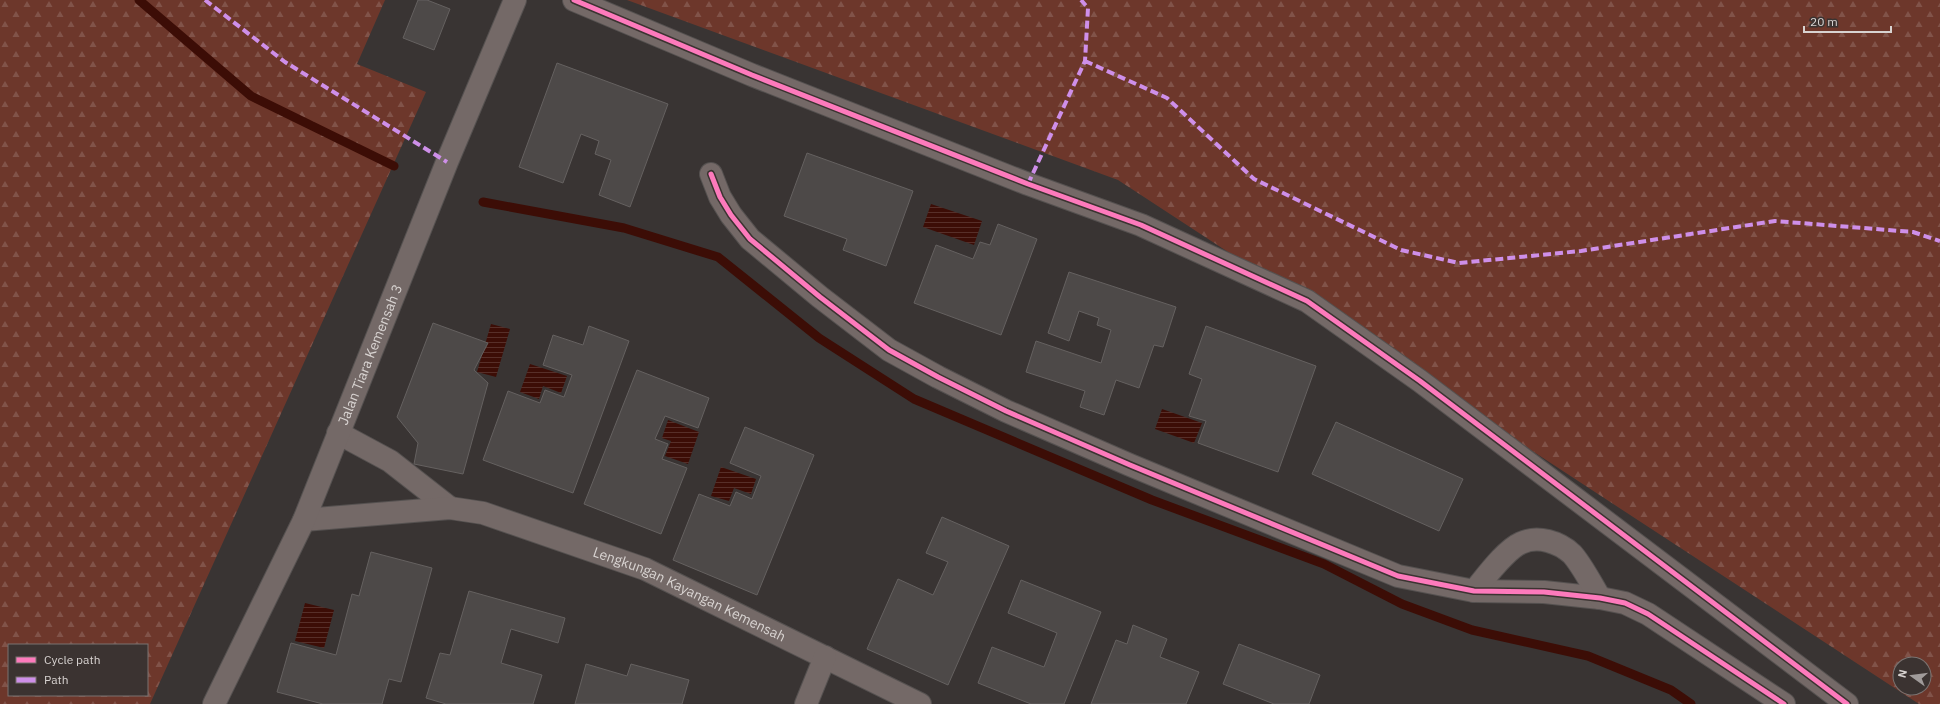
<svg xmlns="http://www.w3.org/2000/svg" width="1940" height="704" viewBox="0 0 1940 704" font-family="'IBM Plex Sans',sans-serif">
<defs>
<pattern id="forest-firs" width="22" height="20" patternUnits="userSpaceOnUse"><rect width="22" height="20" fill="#6d372b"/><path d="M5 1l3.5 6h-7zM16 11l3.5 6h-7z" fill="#815349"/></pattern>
<pattern id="water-rules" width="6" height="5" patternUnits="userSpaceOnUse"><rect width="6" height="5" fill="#3c0d06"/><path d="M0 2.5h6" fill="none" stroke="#572f29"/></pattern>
</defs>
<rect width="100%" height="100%" fill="#393433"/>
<path fill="url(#forest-firs)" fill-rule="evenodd" d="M0 0H385L357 64 426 92 150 704H0ZM9 645H147V695H9Z
M627 0H1940V704H1919L1118 180ZM1900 664H1924V688H1900Z"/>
<path fill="url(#water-rules)" d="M931 204 982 221 974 245 923 227Z
M491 324 510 329 496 377 477 372Z
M530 364 567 376 561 393 543 386 539 399 520 392Z
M1162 409 1202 423 1194 443 1155 429Z
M668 420 699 432 688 464 665 456 671 441 662 438Z
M721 467 756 479 751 494 734 488 729 501 711 496Z
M305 603 334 610 324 648 295 641Z"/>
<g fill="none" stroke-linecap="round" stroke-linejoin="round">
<path stroke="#3c0d06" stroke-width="9" d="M139 0 251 96 394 166
M483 202 624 228 718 257 819 338 914 399 1152 500 1324 564 1402 604 1472 630 1588 656 1671 690 1691 704"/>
</g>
<path fill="#4d4948" stroke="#656160" d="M418 0H427L450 9 434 50 403 38Z
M557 63 668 104 630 207 599 195 611 160 595 154 599 141 581 134 563 183 519 167Z
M807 153 913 191 886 266 843 250 847 239 784 216Z
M998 224 1037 239 1001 335 914 303 936 245 973 259 980 242 990 245Z
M1069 272 1176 307 1163 347 1154 345 1139 388 1116 380 1104 415 1080 407 1085 391 1026 372 1036 341 1101 363 1111 330 1097 325 1099 318 1079 311 1069 341 1048 333Z
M433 323 488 343 474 370 488 383 463 474 414 464 418 443 397 417Z
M589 326 629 341 573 493 483 460 508 391 540 403 545 390 564 397 572 375 543 365 553 335 583 345Z
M1206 326 1316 366 1278 472 1198 443 1206 421 1189 416 1202 379 1189 374Z
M637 370 709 398 698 428 665 416 655 439 668 444 662 459 687 468 661 534 584 504Z
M1336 422 1463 479 1439 531 1312 474Z
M745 427 814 455 757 595 673 560 699 494 730 506 736 492 752 499 761 476 730 463Z
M942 517 1009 546 948 685 867 649 898 579 933 595 948 562 926 553Z
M371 552 432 568 401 682 389 679 382 704H323L277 692 291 643 336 655 352 594 359 596Z
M1021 580 1101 612 1064 704H1031L978 683 992 647 1044 667 1057 633 1008 613Z
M469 591 565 618 558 643 511 629 501 663 542 675 533 704H446L426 698 440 653 450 655Z
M1133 625 1167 639 1160 657 1199 672 1186 704H1091L1116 640 1127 644Z
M1239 644 1320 675 1309 704H1274L1223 684Z
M586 664 627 676 631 664 689 680 682 704H575Z"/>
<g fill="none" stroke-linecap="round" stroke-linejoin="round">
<defs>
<g id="street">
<path d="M574 0 752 75 1028 184 1141 225 1307 301 1420 381 1847 704"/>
<path d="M711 174 720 197 731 215 750 239 820 297 889 350 938 377 1006 411 1130 465 1398 576 1474 591 1544 592 1600 598 1625 603 1648 614 1784 704"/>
<path d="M338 433 390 461 450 508"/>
<path id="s1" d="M304 520 450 508 483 513 645 569 920 704"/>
<path d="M1474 591C1485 578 1505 550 1521 543 1538 535 1559 542 1572 554 1582 565 1592 585 1600 598"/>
<path id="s2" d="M214 704 304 520 447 162 515 0"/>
<path d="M806 704 825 657"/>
</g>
</defs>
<use href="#street" stroke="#555150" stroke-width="24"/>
<use href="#street" stroke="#746967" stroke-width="22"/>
<path stroke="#ce8fe9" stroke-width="4" stroke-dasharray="8 4" stroke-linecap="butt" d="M205 0 285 62 447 162
M1085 61 1167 98 1254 179 1401 250 1459 263 1581 251 1775 221 1913 232 1940 241
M1028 184 1085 61 1088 8 1081 0"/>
<defs>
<path id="cycleway" d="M574 0 752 75 1028 184 1141 225 1307 301 1420 381 1847 704
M711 174 720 197 731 215 750 239 820 297 889 350 938 377 1006 411 1130 465 1398 576 1474 591 1544 592 1600 598 1625 603 1648 614 1784 704"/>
</defs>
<use href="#cycleway" stroke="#3b3331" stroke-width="8"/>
<use href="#cycleway" stroke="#fd7abc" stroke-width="5"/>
</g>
<g text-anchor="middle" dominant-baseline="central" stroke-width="3" stroke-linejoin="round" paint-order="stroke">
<g font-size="14" fill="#d8d3d1" stroke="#3b3331">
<text stroke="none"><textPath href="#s2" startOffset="383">Jalan Tiara Kemensah 3</textPath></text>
<text stroke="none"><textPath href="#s1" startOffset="402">Lengkungan Kayangan Kemensah</textPath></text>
</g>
</g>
<rect x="8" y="644" width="140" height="52" fill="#3b3331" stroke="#7a7371"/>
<rect x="16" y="657" width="20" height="6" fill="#fd7abc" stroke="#7a7371"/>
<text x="44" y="664" font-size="12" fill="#d8d3d1">Cycle path</text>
<rect x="16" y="677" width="20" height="6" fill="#ce8fe9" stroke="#7a7371"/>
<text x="44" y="684" font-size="12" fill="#d8d3d1">Path</text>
<g transform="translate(1912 676) rotate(284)"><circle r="19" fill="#3b3331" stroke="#7a7371"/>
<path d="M0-3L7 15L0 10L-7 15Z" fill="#a09b9a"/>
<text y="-6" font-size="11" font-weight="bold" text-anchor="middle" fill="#d8d3d1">N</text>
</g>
<path d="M1804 26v6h87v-6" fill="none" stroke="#d8d3d1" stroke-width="2"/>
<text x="1810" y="26" font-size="12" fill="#d8d3d1" stroke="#3b3331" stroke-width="3" paint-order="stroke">20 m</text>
</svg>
